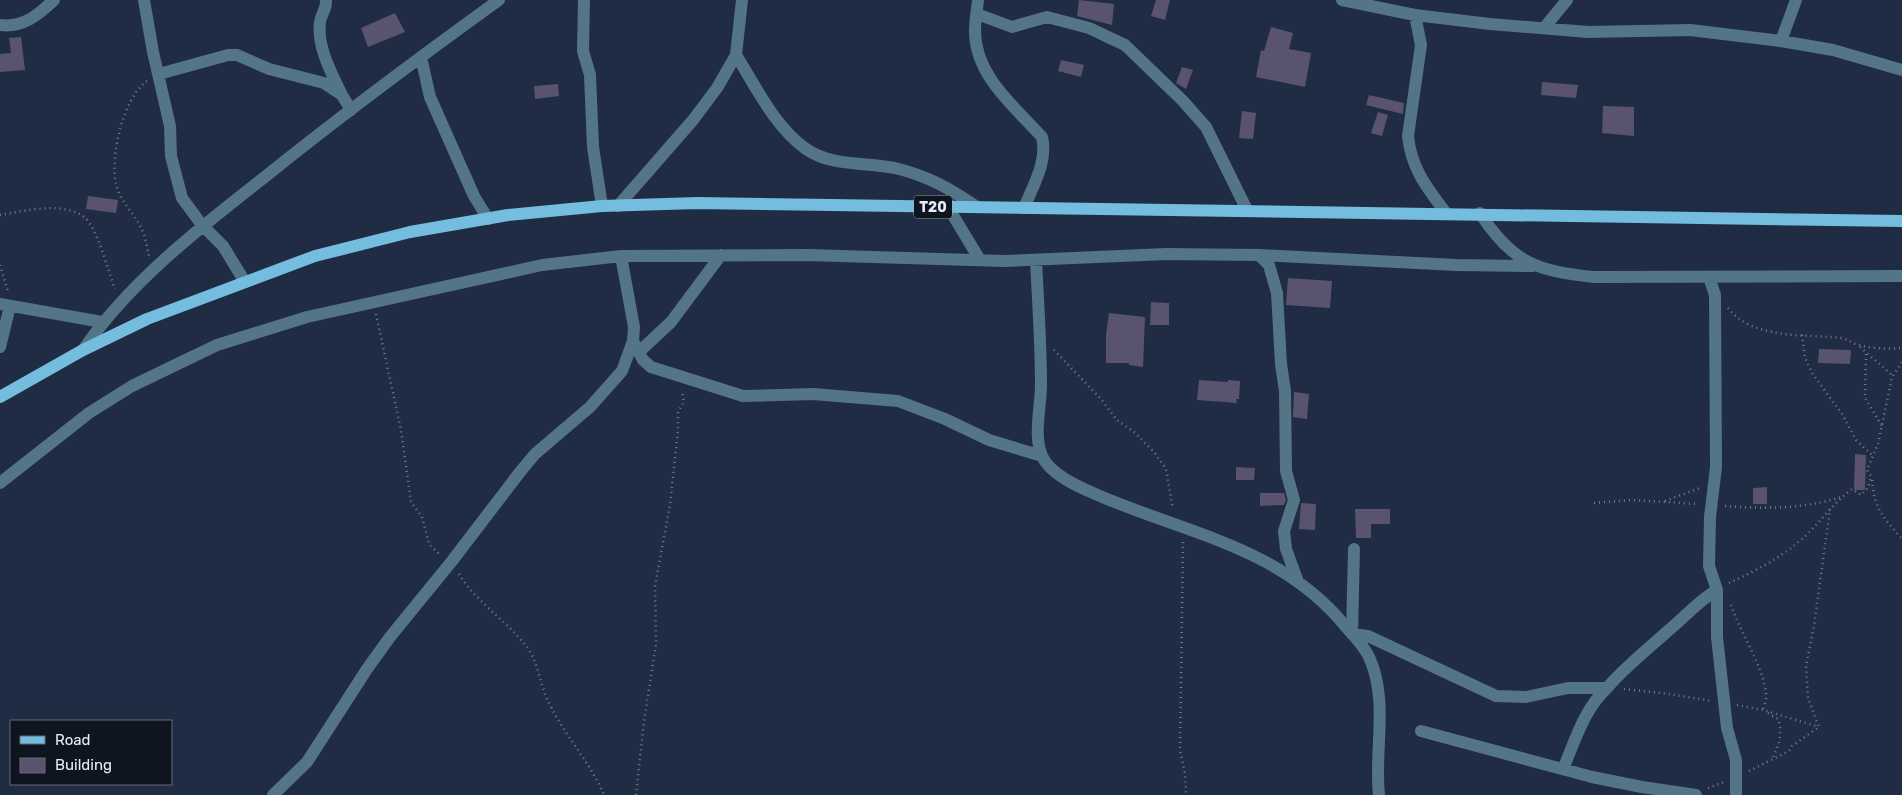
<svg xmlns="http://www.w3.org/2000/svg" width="1902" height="795" viewBox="0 0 1902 795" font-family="Rubik,sans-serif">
<rect width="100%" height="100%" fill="#1f2c43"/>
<path fill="#59536f" d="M1079 0 1114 4 1112 25 1077 16Z
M1156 0H1170L1165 20 1151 16Z
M395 13 405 32 368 47 361 28Z
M1271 27 1293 33 1289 49 1311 53 1305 87 1256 77 1261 50 1264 51Z
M21 37 25 70 0 72V54L11 53 9 38Z
M1061 60 1084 65 1081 77 1058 71Z
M1182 67 1193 70 1186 89 1176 83Z
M1542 82 1578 85 1576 98 1541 95Z
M558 84 559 96 535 99 534 86Z
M1369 95 1404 103 1403 114 1366 105Z
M1603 106 1634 107V136L1602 133Z
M1242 111 1256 113 1253 139 1239 138Z
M1378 112 1388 115 1382 136 1371 133Z
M88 196 118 200 116 213 86 209Z
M1288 278 1332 281 1330 308 1286 305Z
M1151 302 1169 303V325H1150Z
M1109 313 1145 317 1143 367 1129 365V363H1106V334Z
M1819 349 1851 350 1850 364 1818 363Z
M1199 380 1228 382V380L1240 381 1239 399H1236L1237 403 1197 400Z
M1294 392 1309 394 1307 419 1293 417Z
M1855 454 1866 455 1865 490H1854Z
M1236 467 1255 468 1254 480H1236Z
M1767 487V504H1753V488Z
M1260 493H1284L1286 500 1284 505 1260 506Z
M1301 503 1316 504 1315 530 1299 529Z
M1355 509H1390V524H1371V538H1356Z"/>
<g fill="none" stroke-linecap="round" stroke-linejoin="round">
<path stroke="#727e91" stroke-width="2.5" stroke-dasharray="1 4" stroke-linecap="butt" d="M147 81C123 98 110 156 116 184 120 202 135 214 142 230 146 238 147 248 149 256
M0 215C24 211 63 201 84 217 98 228 108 272 115 289
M0 265 8 292
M1728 308C1753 340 1805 334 1841 338 1848 339 1853 344 1859 345 1872 349 1889 349 1902 348
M376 314 401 430 411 502 422 517 429 544 440 555
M1802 335 1805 358 1812 373 1842 414 1856 440 1873 456
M1860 347 1892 375
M1054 350 1100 398 1117 420 1134 432 1154 452 1166 469 1173 509
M1866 354 1865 398 1882 426
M1872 480C1874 509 1884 518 1902 539
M1665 501 1700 488
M1594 503 1631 500 1698 504
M1725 506C1764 509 1804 509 1841 497
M1183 542 1180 750 1185 773 1186 795
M459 574C477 603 506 620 527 647 538 661 540 686 549 703 565 736 590 762 604 795
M1729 583C1755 571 1781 558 1802 539 1820 523 1833 503 1852 489L1861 495 1868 488 1871 476 1867 470 1878 444 1892 377 1902 362
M1731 605C1740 632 1764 668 1766 694 1767 699 1764 705 1763 710
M1624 689 1662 693 1712 701
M1737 705 1763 710 1819 727
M1768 713 1778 719C1783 735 1779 745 1772 759
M1749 771 1789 751 1792 746 1819 727 1808 698 1806 666 1814 626 1830 509
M1708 788 1724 782
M636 795 644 721 656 644 655 586 670 505 678 430V412L684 402 682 391"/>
<path stroke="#537585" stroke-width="12" d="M144 0 153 52 170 126 171 156 182 198 202 225 223 246 245 282
M326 0C327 9 321 14 320 22 317 47 331 72 341 93
M584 0 583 51 590 75 593 147 602 206
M978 0C977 10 975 21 975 31 975 76 1015 107 1042 137 1048 161 1033 186 1024 208
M1342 0 1415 15 1490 24 1588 32 1690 30 1781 41 1833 50 1902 70
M977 14 1012 27 1047 17 1089 28 1125 45 1183 101 1206 127 1247 210
M1415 15 1421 45 1408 136C1411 168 1427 188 1446 213
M0 25C23 28 38 15 54 0
M1544 28 1567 0
M1781 41 1796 0
M736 55C756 87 775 127 806 149 832 167 866 162 895 168 928 176 949 188 977 207
M421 57 430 97 474 196 488 219
M159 74 228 55H237L269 69 324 83 342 95 351 110
M618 206 693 120 717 88 736 55 742 0
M948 207 980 260
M1480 213C1512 263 1537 271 1594 277L1902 276
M1259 255 1269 265 1277 293 1281 364 1285 391 1286 471 1294 500 1284 531 1286 549 1297 579
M1036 260C1038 302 1041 343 1041 385 1041 406 1033 436 1042 456 1050 474 1077 486 1093 493 1183 533 1281 546 1346 627 1354 636 1364 646 1369 657 1389 700 1374 750 1379 795
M0 304 102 322
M633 341 643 360 651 367 743 396 813 394 898 401 945 419 989 440 1042 456
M0 347 10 306
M83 350C129 282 202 226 266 176 342 115 420 57 499 0
M640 351 671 322 721 255
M0 483 89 413 132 386 217 345 307 317 542 265 621 256 808 255 1004 261 1166 254 1259 255 1456 265 1533 266
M1354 549 1352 634 1368 636 1496 696 1526 697 1568 688H1607C1626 666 1648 649 1669 630 1686 616 1698 601 1717 590L1709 566 1710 517 1716 467 1715 295 1709 277
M1717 590V637L1727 728 1736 760V795
M1421 731 1592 777 1642 787 1696 795
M1563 769C1575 741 1584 709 1607 688
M273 795 307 762 367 669 390 637 452 561 520 472 535 454 590 407 622 371 633 341 634 327 621 256"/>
<path stroke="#74bddf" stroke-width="12" d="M0 397 83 350 147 319 315 256 410 232 508 215 602 206 697 203 1902 221"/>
</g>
<g text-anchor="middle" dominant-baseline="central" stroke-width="4" stroke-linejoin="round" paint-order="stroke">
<rect fill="#0f151f" stroke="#a4acba" stroke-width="1" x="914" y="195.5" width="38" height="23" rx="4"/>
<g font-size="14" font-weight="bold" fill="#e4edfc">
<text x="933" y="207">T20</text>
</g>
</g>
<rect x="10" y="720" width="162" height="65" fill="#0f151f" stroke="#646b77"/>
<rect x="20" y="736" width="25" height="8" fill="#74bddf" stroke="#646b77"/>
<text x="55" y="745" font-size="15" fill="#e4edfc">Road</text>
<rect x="20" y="758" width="25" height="15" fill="#59536f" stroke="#646b77"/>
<text x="55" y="770" font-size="15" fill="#e4edfc">Building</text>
</svg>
